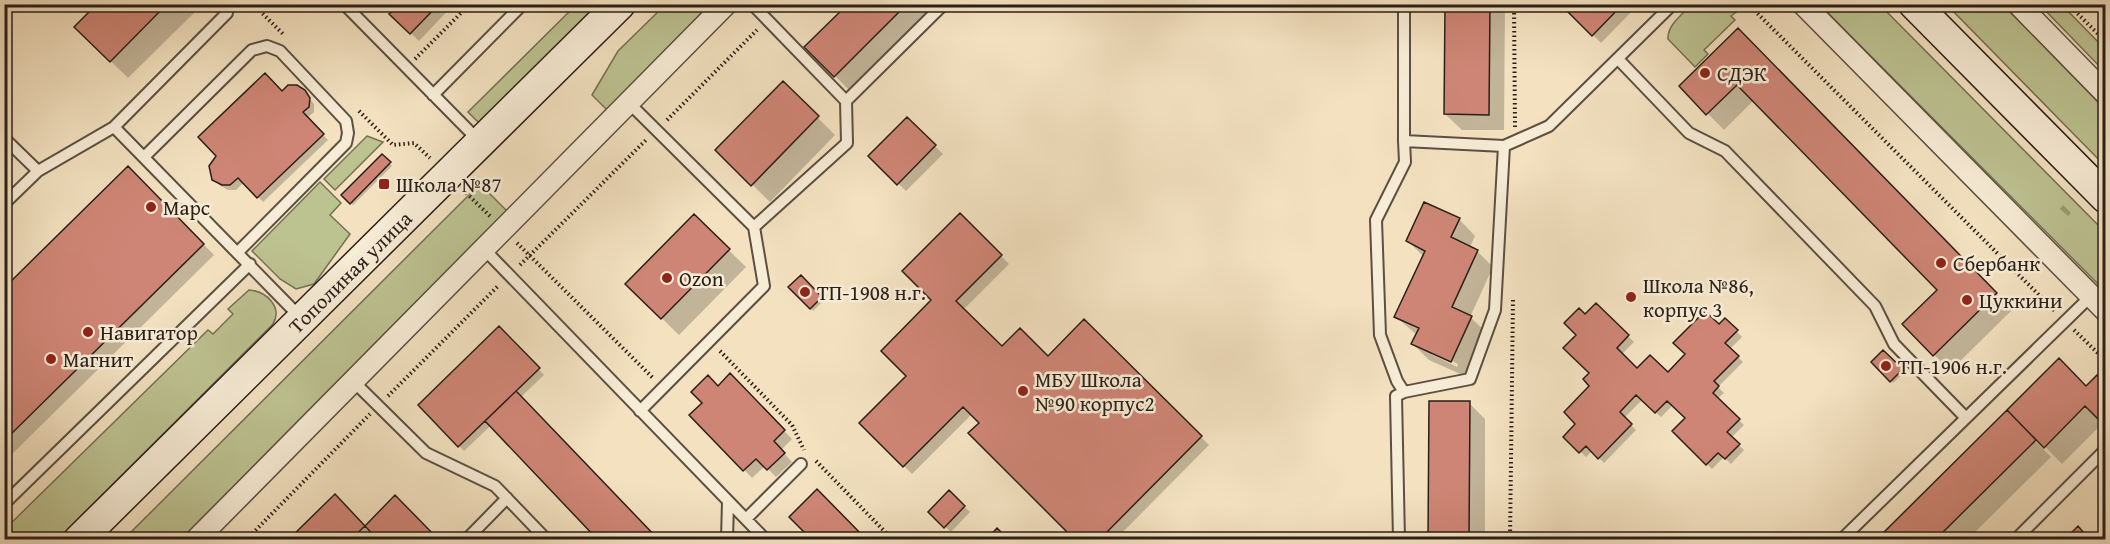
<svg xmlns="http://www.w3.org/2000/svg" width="2110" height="544" viewBox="0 0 2110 544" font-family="'Gentium Book Plus',serif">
<rect width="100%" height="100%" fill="#f3e1c0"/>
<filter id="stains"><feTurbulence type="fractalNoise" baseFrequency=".00333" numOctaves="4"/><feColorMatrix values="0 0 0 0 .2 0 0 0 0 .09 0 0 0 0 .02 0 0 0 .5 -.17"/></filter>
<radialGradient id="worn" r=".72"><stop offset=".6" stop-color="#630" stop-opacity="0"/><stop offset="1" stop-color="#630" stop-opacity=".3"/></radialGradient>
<path fill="#bdc291" stroke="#747054" stroke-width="1.5" d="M1692 4 1731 5 1738 11 1731 16 1735 20 1704 50 1708 54 1695 67 1668 39C1667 25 1683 14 1692 4Z
M576 5H599L479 123 468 112Z
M665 5H723L611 114 592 95 618 51Z
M1820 5H1880L2105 232V291Z
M1947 5H2006L2105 105V166Z
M2040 5H2062L2105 49V72Z
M367 136 383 142 335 190 324 179Z
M320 182 341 203 330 215 350 234 314 284 296 289 280 279 252 251Z
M480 184 510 214 183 539 123 540Z
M249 290C266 291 283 307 273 324L58 539H5V529L208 330 213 334 233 314 228 309Z"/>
<path fill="#0003" fill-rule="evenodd" d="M99 4H193L198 9 128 78 76 27Z
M392 4H454L419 41 391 14 397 9Z
M850 4H940L851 92 807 47Z
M1446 4H1505L1504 130H1462L1445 114Z
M1562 4H1639L1601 43Z
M1738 31 2012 310 1950 371 1904 324 1940 290 1754 100 1724 130 1681 86Z
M783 83 835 135 770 202 717 150Z
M304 92 314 104V112L307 118 328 140 263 202 244 182 236 190H228L219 185 214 179 282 93Z
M907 119 943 154 906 191 870 156Z
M382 156 392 166 353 205 343 195Z
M128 168 214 255 4 462V291Z
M2063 205 2071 213 2068 216 2060 209Z
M960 215 1009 264 963 310 1002 348 1048 358 1084 322 1209 445 1115 540H1077L972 414 912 474 861 423 908 376Z
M694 216 746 267 679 335 627 284Z
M1459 219 1475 236 1470 247 1477 251 1493 267 1470 317 1487 333 1467 377 1429 360 1413 344 1417 335 1396 317 1424 257 1408 241ZM1431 351 1458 364 1457 367 1431 354Z
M801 277 824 300 813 311 790 287Z
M1596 305 1634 342 1621 355 1637 370 1668 374 1725 320 1742 337 1730 349 1743 362 1718 387 1724 393 1717 399 1744 425 1731 438 1744 450 1731 464 1724 457 1712 469 1674 431 1687 418 1673 405 1661 417 1642 400 1624 418 1636 430 1604 463 1592 451 1586 457 1565 437 1577 424 1592 386 1591 373 1578 335 1585 316Z
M499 328 544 375 464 451 420 405Z
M1883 352 1904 373 1893 383 1873 362Z
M2059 360 2086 388 2106 385V425L2103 423 2062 464 2023 424 2020 426 2051 457 1967 540H1878Z
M730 376 792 439 781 450 792 462 776 477 765 466 752 478 691 415Z
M1469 403 1485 419V540H1430Z
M949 492 970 512 951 532 930 512Z
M335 496 365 527 395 497 437 540H290Z
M2106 530V540H2096Z
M279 533 285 540H271Z"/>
<path fill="#ce8575" stroke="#2a1f18" stroke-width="1.5" d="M97 4H167L110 62 74 27Z
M390 4H439L410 34 389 14 395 9Z
M848 4H907L834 77 804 47Z
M1445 4H1490L1489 115 1444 114Z
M1560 4H1623L1592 36Z
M1738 28 1997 293 1933 356 1902 324 1937 290 1737 85 1706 115 1679 86Z
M265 73 282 91 288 85H297L305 90 310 98 309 107 303 112 324 134 257 198 238 178 230 185H222L212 180 209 166 216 156 198 137Z
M783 81 819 116 751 186 715 150Z
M907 117 936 145 897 185 868 156Z
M382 154 391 162 350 204 341 195Z
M128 166 204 244 4 441V288Z
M1424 202 1460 218 1451 237 1478 250 1452 307 1472 316 1451 362 1411 344 1419 328 1394 317 1425 251 1406 241Z
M960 213 1002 255 956 301 1002 346 1020 328 1048 356 1084 319 1202 436 1099 540H1075L968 433 979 423 963 407 903 467 859 423 906 376 881 351 931 300 902 271Z
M694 214 730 249 661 319 625 284Z
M801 275 822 297 810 309 788 287Z
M1596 303 1629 335 1617 348 1637 368 1650 355 1668 372 1685 354 1673 343 1705 311 1719 324 1725 318 1738 330 1725 343 1739 356 1714 381 1719 386 1713 393 1740 419 1727 432 1740 444 1725 459 1718 453 1706 465 1672 431 1685 418 1667 401 1655 413 1636 395 1620 412 1632 424 1598 459 1586 446 1579 453 1563 437 1575 424 1564 412 1589 386 1583 379 1589 373 1563 348 1576 335 1564 323 1579 308 1585 314Z
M499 326 540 368 458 447 418 405Z
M1883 350 1903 369 1890 382 1871 362Z
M2059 358 2086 386 2097 375 2106 383V421L2103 424 2085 406 2044 448 2007 410Z
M730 373 785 430 774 441 785 453 767 470 756 459 743 471 689 415 702 403 691 392 708 375 718 386Z
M516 391 520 395 659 540H598L485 421Z
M1429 401H1470L1469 540H1428Z
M2007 410 2036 440 1935 540H1876Z
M817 489 867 540H812L789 517Z
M949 490 965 506 944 528 928 512Z
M335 494 365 526 350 540H288Z
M395 495 439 540H378L365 526Z
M2078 526 2090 540H2064Z
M997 528 1009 540H986Z"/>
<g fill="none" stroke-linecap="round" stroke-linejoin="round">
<defs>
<path id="lane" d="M344 4 480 142
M752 4 846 101
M1619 60 1689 133 1725 151 1875 306 1894 344 1966 418
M433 95 523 4
M629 103 754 227 764 286 640 411
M114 127 227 13
M4 138 38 171
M1404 141V4
M145 156 252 50 267 46 280 51 346 121 348 133 346 143 238 252
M4 204 38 171 114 127 300 317
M754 227 847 143 846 101 944 4
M483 248 766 540
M352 380 426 453 495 486 547 540
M1404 392 1397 381 1380 335 1376 220 1405 162 1404 141 1504 146
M4 504 250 264
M746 519 801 464
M466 540 507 498
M727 540 728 501
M1399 540 1396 396 1404 392 1470 379 1495 310 1504 146 1549 126 1673 4
M1841 540 2092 295
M2015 540 2106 449"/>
<path id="street" d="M1803 4 2106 311
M2018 4 2106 94
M196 540 726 4"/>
<g id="secondary">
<path d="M1914 4 2106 198"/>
<path id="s1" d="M79 540 620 4"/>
</g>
</defs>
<use href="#lane" stroke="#5c5042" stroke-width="14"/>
<use href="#street" stroke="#5c5042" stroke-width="24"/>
<use href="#secondary" stroke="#2a1f18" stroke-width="33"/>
<path stroke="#2a1f18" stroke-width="4" stroke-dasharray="1.5 3" stroke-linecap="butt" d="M253 4 284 35
M1514 4 1515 127
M1748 4 2056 312
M2068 4 2106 42
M415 59 470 4
M359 111 393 145 414 143 430 158
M667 120 757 30
M463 190 490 216
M517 243 654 379
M520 265 646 140
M2074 330 2106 361
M720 351 792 425 804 450
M388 396 499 285
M816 461 893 540
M246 540 370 414
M1510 540 1513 299"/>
<use href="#lane" stroke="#f7ecd6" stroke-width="10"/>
<use href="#street" stroke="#f7ecd6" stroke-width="21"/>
<use href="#secondary" stroke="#f7ecd6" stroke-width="30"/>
</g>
<g fill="#8f2418" stroke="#f7ecd6" stroke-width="2">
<circle cx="1705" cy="73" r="6"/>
<rect x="378" y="178" width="12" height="12" rx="3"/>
<circle cx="151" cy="207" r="6"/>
<circle cx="1941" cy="263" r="6"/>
<circle cx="667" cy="278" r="6"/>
<circle cx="805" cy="292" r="6"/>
<circle cx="1631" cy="297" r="6"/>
<circle cx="1967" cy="300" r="6"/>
<circle cx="88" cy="332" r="6"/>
<circle cx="51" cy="359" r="6"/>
<circle cx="1886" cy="366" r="6"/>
<circle cx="1023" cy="391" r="6"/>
</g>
<g text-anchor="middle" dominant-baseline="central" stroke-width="5" stroke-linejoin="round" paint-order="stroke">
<g font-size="21" fill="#2a1f18" stroke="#f7ecd6" text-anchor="start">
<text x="1717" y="73">СДЭК</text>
<text x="396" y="184">Школа №87</text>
<text x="163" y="207">Марс</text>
<text x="1953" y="263">Сбербанк</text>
<text x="679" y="278">Ozon</text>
<text x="1643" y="285">Школа №86,<tspan x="1643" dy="24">корпус 3</tspan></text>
<text x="817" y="292">ТП-1908 н.г.</text>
<text x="1979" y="300">Цуккини</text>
<text x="100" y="332">Навигатор</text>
<text x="63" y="359">Магнит</text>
<text x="1898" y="366">ТП-1906 н.г.</text>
<text x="1035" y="379">МБУ Школа<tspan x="1035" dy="24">№90 корпус2</tspan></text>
</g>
<g font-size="21" fill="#2a1f18" stroke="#f7ecd6">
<text stroke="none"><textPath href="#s1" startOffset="381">Тополиная улица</textPath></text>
</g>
</g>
<rect width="2110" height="544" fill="none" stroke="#f3e1c0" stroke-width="24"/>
<rect x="6" y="6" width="2098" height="532" fill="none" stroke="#2a1f18" stroke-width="3"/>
<rect x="12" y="12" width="2086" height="520" fill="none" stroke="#2a1f18" stroke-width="1.5"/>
<rect width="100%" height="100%" filter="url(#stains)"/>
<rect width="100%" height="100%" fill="url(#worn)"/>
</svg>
